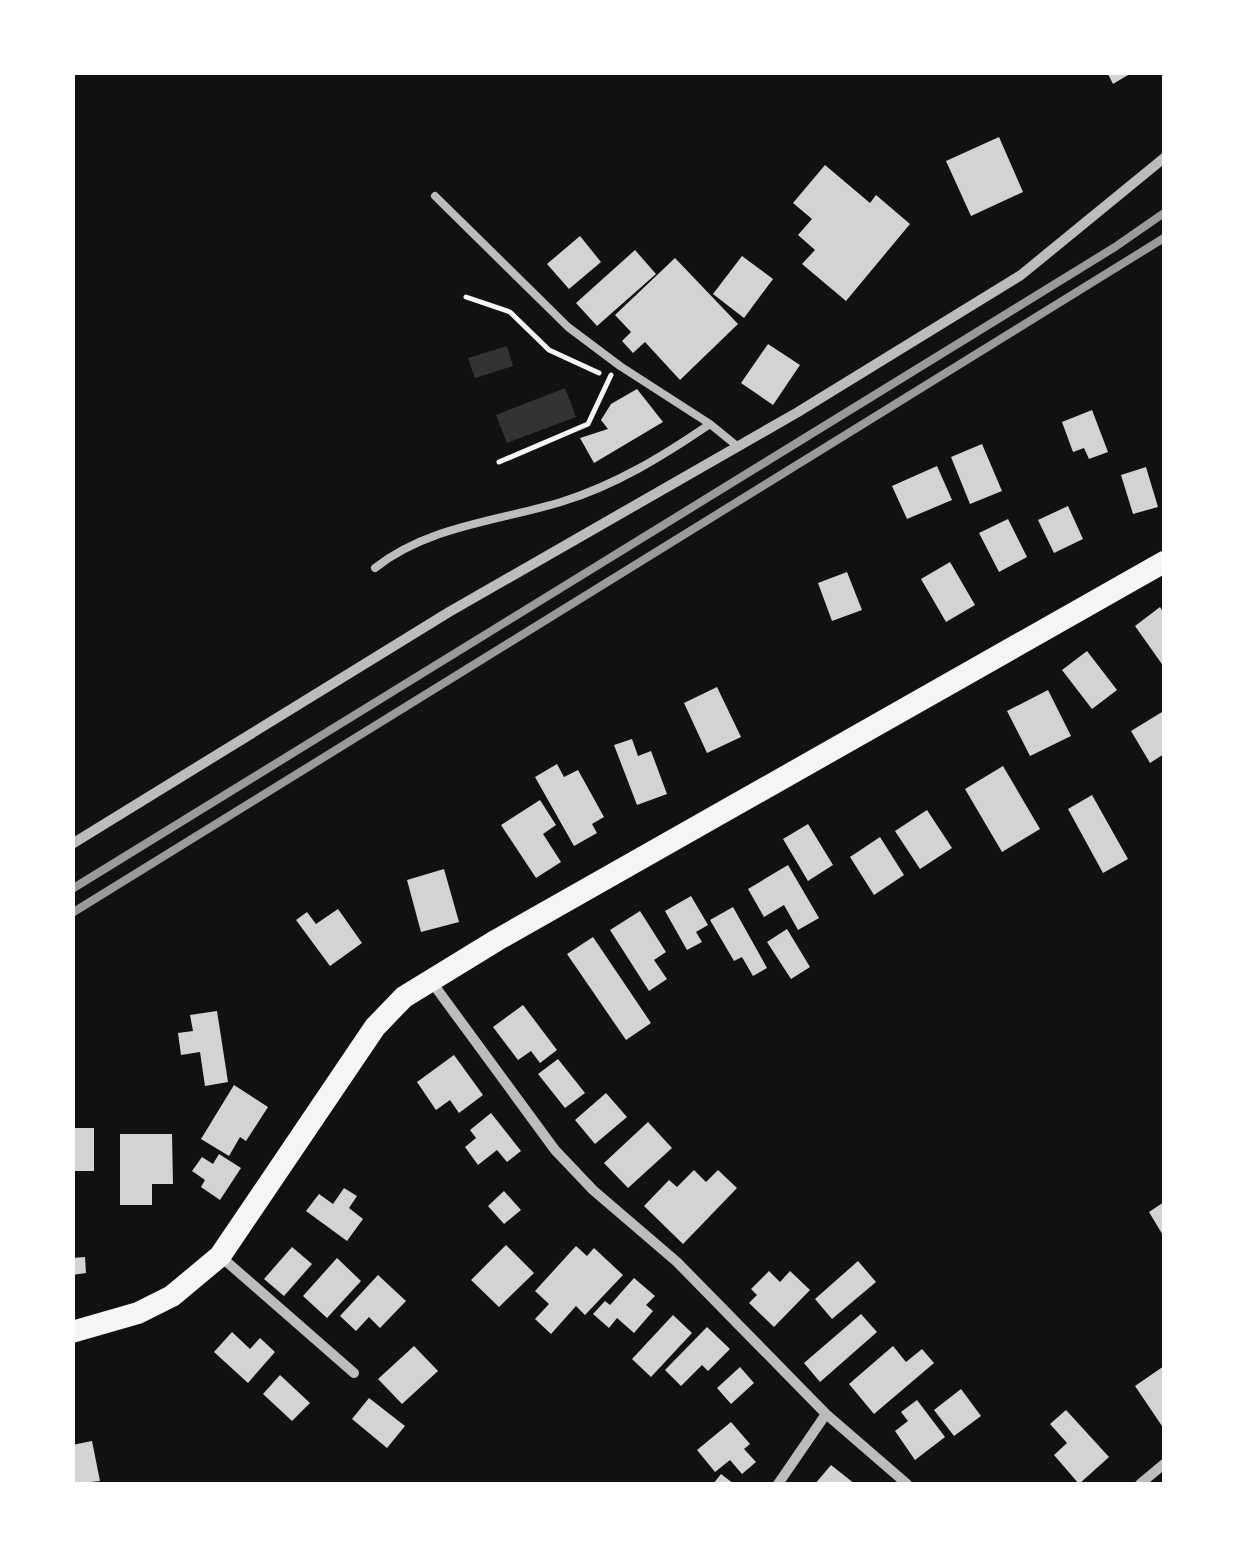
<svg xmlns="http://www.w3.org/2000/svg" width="1237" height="1557" viewBox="0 0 1237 1557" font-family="'Golos Text',sans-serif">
<rect width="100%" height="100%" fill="#111"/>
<path fill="#333" d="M507 346 513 366 475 378 468 358Z
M565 388 576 417 507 443 496 415Z"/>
<path fill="#d3d3d3" d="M1107 72H1133L1113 84Z
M999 137 1023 192 971 216 946 161Z
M825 165 870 203 876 195 910 224 846 301 802 264 815 250 798 235 812 219 793 203Z
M580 236 601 262 569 289 547 264Z
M635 250 656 274 597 326 576 303Z
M742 256 773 279 744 318 713 294Z
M675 258 738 324 680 380 645 342 633 353 622 341 631 332 615 315Z
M768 344 800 365 773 405 741 383Z
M637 389 663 422 594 463 580 438 608 429 601 420 611 404Z
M1092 410 1108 452 1089 459 1084 448 1073 452 1062 422Z
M982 444 1002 491 970 504 951 457Z
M937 466 952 500 907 519 892 486Z
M1146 467 1158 507 1133 514 1121 475Z
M1068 506 1083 539 1054 553 1038 520Z
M1008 519 1027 557 999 572 979 533Z
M950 562 975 605 946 622 921 579Z
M847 572 862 610 832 621 818 583Z
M1160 607 1164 613V667L1135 626Z
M1087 651 1117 690 1092 709 1062 670Z
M717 687 741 737 707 753 684 703Z
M1048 690 1071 736 1030 756 1007 711Z
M1162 712 1164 754 1150 763 1131 731Z
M632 739 638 756 651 751 667 794 637 805 614 745Z
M557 764 564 777 578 770 604 817 592 824 597 833 574 846 535 777Z
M1003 766 1040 829 1002 852 965 789Z
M1092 795 1128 859 1103 873 1068 809Z
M540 800 556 825 543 834 561 862 536 878 501 825Z
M927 810 952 848 920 869 895 831Z
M808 824 833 865 808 881 783 839Z
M880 837 904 875 874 895 850 857Z
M788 865 819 918 798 930 784 905 764 917 748 889Z
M444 869 459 922 421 932 407 880Z
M691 896 708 925 696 932 702 942 687 950 665 911Z
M733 907 767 968 753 976 742 957 734 961 710 920Z
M338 909 362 943 330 966 296 920 307 912 316 924Z
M640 911 666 952 654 960 667 979 649 991 610 930Z
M787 929 810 967 791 979 767 942Z
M593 937 651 1023 626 1040 567 954Z
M523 1005 557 1050 540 1063 531 1051 518 1060 493 1027Z
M217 1011 228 1082 205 1086 200 1052 181 1055 178 1033 193 1031 190 1015Z
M454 1055 483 1095 459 1113 450 1100 436 1110 417 1082Z
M558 1059 585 1093 565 1108 538 1074Z
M234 1085 268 1107 246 1141 240 1137 229 1156 201 1139Z
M606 1093 627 1117 595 1144 575 1120Z
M491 1113 521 1151 507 1162 497 1150 478 1165 465 1147 476 1138 470 1130Z
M648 1122 672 1148 628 1188 604 1163Z
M72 1128H94V1171H72Z
M120 1134H172L173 1184H152V1205H120Z
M219 1154 241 1168 220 1200 201 1187 205 1180 192 1171 202 1157 213 1164Z
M694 1170 706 1182 718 1170 737 1188 683 1244 644 1206 669 1180 677 1187Z
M344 1188 357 1196 349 1208 363 1219 347 1241 306 1211 319 1194 333 1204Z
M504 1191 521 1210 504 1224 488 1206Z
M1164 1202V1237L1149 1212Z
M506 1245 534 1273 499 1307 471 1280Z
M576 1246 587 1256 594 1248 623 1275 585 1315 576 1306 551 1334 535 1319 549 1304 535 1291Z
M292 1247 312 1264 284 1296 264 1279Z
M85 1257 86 1273 72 1275V1258Z
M337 1258 361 1281 327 1318 303 1296Z
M858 1261 876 1282 832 1319 815 1299Z
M769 1271 780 1282 790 1271 810 1290 774 1327 749 1303 757 1295 751 1289Z
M378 1275 406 1301 380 1328 369 1317 356 1331 340 1316Z
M634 1278 655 1296 646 1305 653 1311 634 1333 617 1318 609 1328 593 1314 605 1301 610 1305Z
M861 1314 877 1332 820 1382 804 1363Z
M673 1315 692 1333 651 1377 632 1359Z
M707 1327 730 1349 708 1371 702 1365 681 1386 665 1370Z
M232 1332 250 1349 260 1338 275 1352 248 1383 214 1352Z
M414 1346 438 1371 402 1404 378 1379Z
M893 1346 906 1362 922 1349 934 1363 874 1414 849 1384Z
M1164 1366V1429L1135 1386Z
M740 1367 754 1383 731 1404 717 1388Z
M280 1375 310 1403 292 1421 263 1394Z
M961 1389 981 1416 954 1436 934 1410Z
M369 1398 405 1426 387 1448 352 1419Z
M917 1400 945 1437 915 1460 895 1431 908 1421 901 1412Z
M1066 1410 1109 1457 1079 1484 1054 1455 1067 1443 1050 1424Z
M731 1422 750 1444 744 1449 756 1462 742 1474 730 1460 715 1472 697 1450Z
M92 1441 100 1481 72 1484V1445Z
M831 1465 855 1484H815Z
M721 1474 734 1484H713Z"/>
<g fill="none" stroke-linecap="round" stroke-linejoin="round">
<path stroke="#f5f5f5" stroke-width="5" d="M466 297 510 312 549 350 599 373
M499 462 588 424 611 375"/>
<path stroke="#bcbcbc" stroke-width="8" d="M435 196 568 327 620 366 710 424
M375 568C428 526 498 521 561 502 616 485 663 456 710 424L737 446"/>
<path stroke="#bcbcbc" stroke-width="10" d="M72 844 449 612 798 412 1021 275 1164 158
M431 981 555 1150 593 1190 677 1262 826 1414 907 1484
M220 1256 354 1373
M778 1484 826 1414
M1140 1484 1164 1464"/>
<path stroke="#f5f5f5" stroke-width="22" d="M72 1332 138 1313 172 1296 220 1256 375 1027 404 997 497 940 1164 562"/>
<path stroke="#9a9a9a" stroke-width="8" d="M72 889 1115 247 1164 213
M72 913 1164 238"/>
</g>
<rect width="1237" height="1557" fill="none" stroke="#ffffff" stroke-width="150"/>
</svg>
